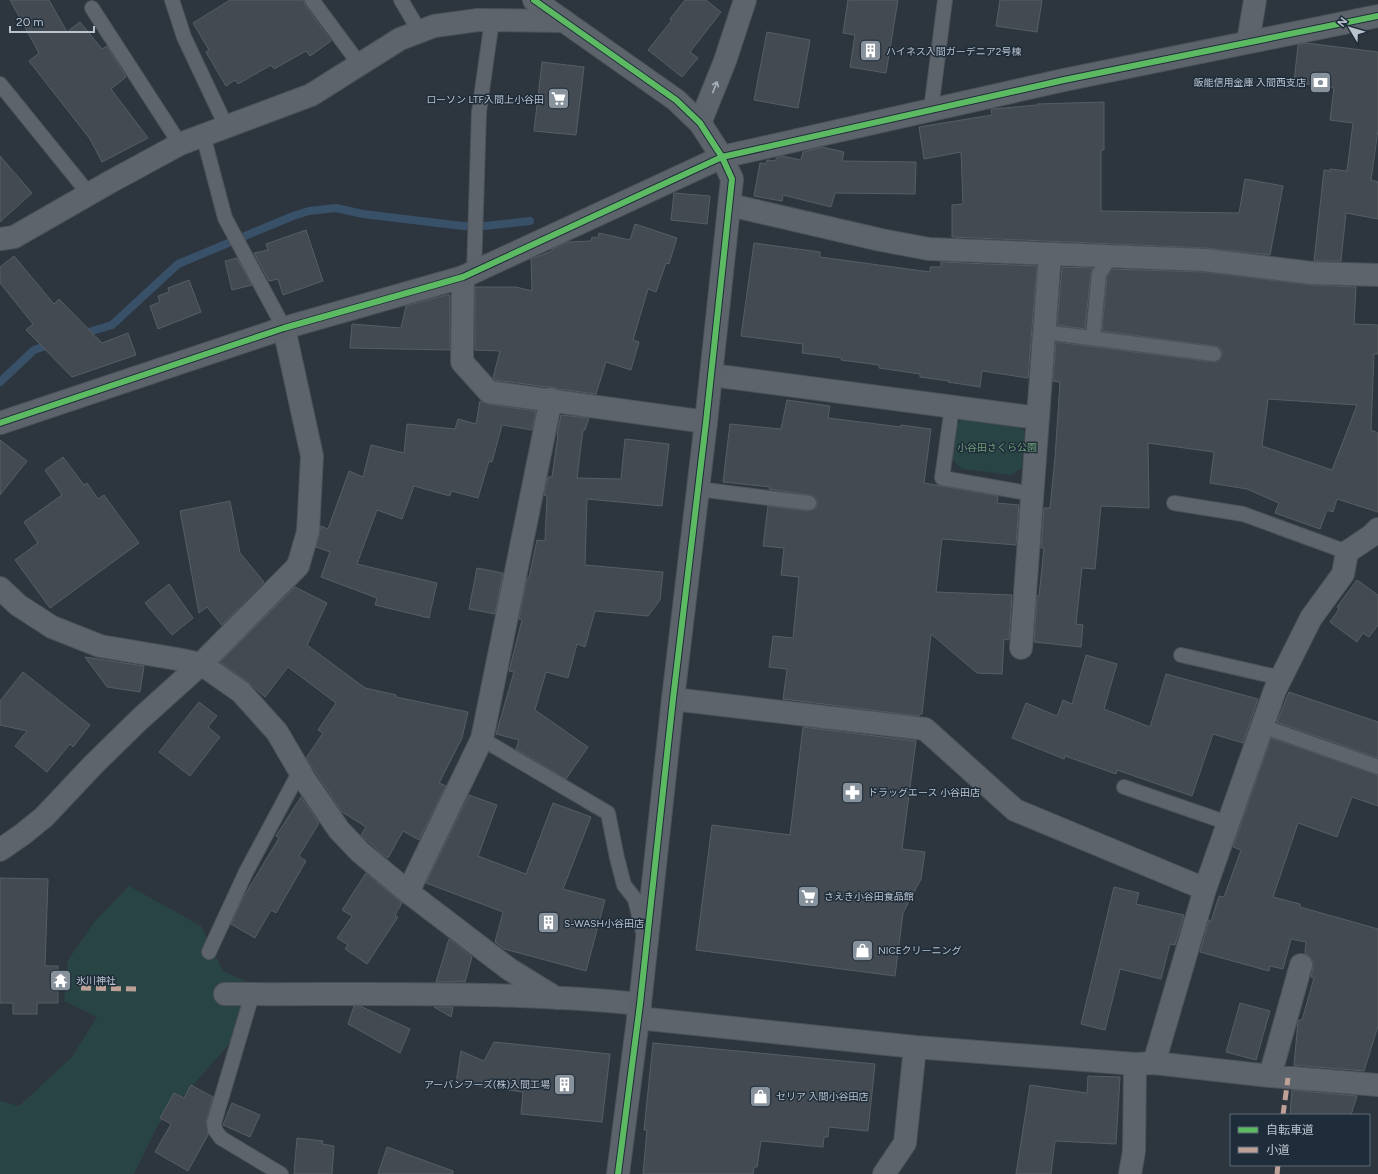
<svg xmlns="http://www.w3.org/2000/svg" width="1378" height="1174" viewBox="0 0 1378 1174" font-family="Figtree,'Noto Sans JP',sans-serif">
<rect width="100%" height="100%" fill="#2d363e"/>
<path fill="#294445" d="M964 416 1014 423 1025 432 1022 468 1011 475 962 469 953 460 956 426Z
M129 886 201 926 223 971 261 988 252 1018 158 1125 134 1174H0V1101L19 1106 72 1057 97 1017 64 1001 68 960 95 921Z"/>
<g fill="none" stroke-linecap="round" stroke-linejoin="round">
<path stroke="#395069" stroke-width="8" d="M82 334 112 325 178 264 293 216 309 211 336 208 363 214 463 226H485L530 221
M0 382 34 350 52 344"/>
</g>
<path fill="#434a51" stroke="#565e65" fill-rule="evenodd" d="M10 0H49L67 32 80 22 102 49 107 46 126 77 111 89 148 138 102 162 90 139 29 61 39 53Z
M230 0H304L305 5 331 41 310 56 306 51 274 69 271 65 238 84 235 80 226 86 206 52 209 50 193 23Z
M685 0H706L721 12 690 52 698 58 682 77 648 50 672 20 670 19Z
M848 0H898L886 73 850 67 855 35 843 33Z
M1000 0H1042L1037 32 996 26Z
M767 32 810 40 798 108 754 100Z
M1306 43 1378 52V130L1371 180 1378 182V219L1346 213 1341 261H1314L1324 170 1330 171V169L1347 171 1353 123 1330 120 1334 88 1294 82 1298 45Z
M542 62 584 67 576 135 534 131Z
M1104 102V150H1101V211L1239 213 1245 179 1283 186 1270 255 1206 248 952 237V205L963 204 961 152 924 159 919 127 992 115 991 109H993L1037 105V104Z
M822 147 844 152 842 161 916 162 915 194 835 193 831 207 783 195 782 201 754 196 760 163 766 164 767 160 776 161V158L782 156 801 160 803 152Z
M0 156 32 193 0 222Z
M674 193 710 196 707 224 671 220Z
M635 224 677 238 669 264 666 263 656 292 648 289 633 340 639 342 631 370 606 362 596 394 558 389 553 387H547L495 380 493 378 500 351 475 350V287H516L532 291 531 259 552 251V249L568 242 591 241 592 237 598 238 599 233 630 240Z
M306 230 323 281 283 295 278 279 269 281 254 253 268 250 266 244Z
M754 243 820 252V257L930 272V267H941V262L1037 266 1028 378 982 371 980 387 948 382 949 381 920 377V374L879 368V365L841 360 842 358 802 353 803 344 741 336Z
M14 256 54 304 59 299 102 343 128 333 136 355 72 377 26 330 33 324 0 283V267Z
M237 258 252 285 232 290 225 261Z
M1062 267 1093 268 1091 273 1085 329 1057 325Z
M1113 269 1204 272 1311 285 1356 287 1354 324 1378 325V354H1374L1371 430 1378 433V512L1337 499 1333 512 1327 510 1320 529 1275 513 1279 503 1247 489 1210 483 1214 452 1148 443 1149 508 1101 506 1095 569 1082 568 1076 624 1083 625 1081 647 1034 642 1037 596H1039L1044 548H1041L1044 508H1050L1055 458 1060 382 1053 381 1056 342 1213 362H1218L1222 355V350L1219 347 1215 346 1102 331 1107 277ZM1268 399 1357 405 1332 470 1262 446Z
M189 280 201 312 158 329 150 306 160 302 158 296 169 292 168 288Z
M446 295H450V350L350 348 352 324 401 328 406 306Z
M787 400 830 406 828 418 901 427V425L931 429 924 483 998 496 997 503 1019 505 1016 545 942 539 936 592 1012 595 1009 640 1004 639 1002 674 977 673 931 634 922 714H920L919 716 783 699 787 669 769 667 773 636 793 638 799 577 781 575 784 548 763 546 768 506 808 511 816 508 817 504V500L814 496 810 495 769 489 770 487 723 482 730 424 781 429Z
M480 401 487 404 536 411 532 430 502 425 492 462 489 461 478 498 451 491 450 496 414 486 402 519 377 510 357 564 437 583 429 618 375 605 377 598 321 577 330 552 316 547 321 526 328 529 349 471 363 477 371 445 404 453 407 424 455 429 458 419 476 424Z
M561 415 589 418 585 430H583L577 478 621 479 625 439 669 444 662 506 587 499 585 565 663 572 660 600 648 616 595 611 585 647 577 644 568 678 546 672 535 710 588 747 566 779 516 749 519 740 496 734 514 672 509 671 522 620 519 619 527 578H529L537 540 545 541 547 496 544 495 548 477H552L558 435H557Z
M0 440 27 461 0 495Z
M63 457 84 485 87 483 98 499 104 495 139 543 50 608 15 560 38 543 24 522 62 495 45 470Z
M230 501 240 553 264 582 222 625 207 607 199 613 180 511Z
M477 568 503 573 495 614 469 609Z
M1357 580 1378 595V625L1369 637 1363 633 1357 642 1330 622 1339 609 1337 607Z
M169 584 193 618 172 635 145 603Z
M295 587 327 603 307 645 365 688 396 695V697L468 712 462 738 439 783 446 786 419 840 403 831 388 858 382 854 361 835 366 827 342 812 306 758 323 733 318 730 336 703 288 667 265 697 248 682 220 662Z
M1086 655 1117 664 1104 709 1150 727 1166 674 1258 699 1243 743 1213 734 1192 796 1117 770 1116 774 1065 756 1064 759 1012 738 1026 703 1057 716 1063 700 1072 704Z
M85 657 144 666 140 692 107 687Z
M23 672 90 725 73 747 70 744 47 772 15 746 27 731 0 725V701Z
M1289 692 1378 722V758L1277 722Z
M199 702 217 716 208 727 220 737 190 776 159 752Z
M803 727 916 741 902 849 925 852 921 879 903 913 895 976 696 950 712 825 790 835Z
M1271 738 1378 775V806L1352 797 1337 837 1298 823 1273 897 1300 904V907L1378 929V1026L1364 1071 1294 1065 1298 1021 1299 1020H1302L1314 978 1311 977 1313 968V962L1310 957 1305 953 1306 942 1291 939 1283 969 1270 966 1269 971 1200 952 1209 920 1211 921 1219 896 1224 897 1241 850 1233 847Z
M469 795 497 805 478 856 526 874 553 803 591 817 563 889 605 900 586 971 504 949 495 942 503 912 426 883Z
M301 797 319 823 299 856 306 861 276 913 271 910 255 938 231 924 243 898 279 838 276 836Z
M366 873 402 903 395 915 398 917 367 964 345 949 348 945 337 938 352 916 342 910Z
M0 878 48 879 45 966H58V1003H37V1014H13V1003H0Z
M1114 887 1139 893 1136 904 1184 915 1175 945 1170 944 1161 979 1120 969 1105 1030 1081 1024Z
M449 939 472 957 465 982 457 981V982H436Z
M1240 1003 1270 1011 1256 1060 1226 1052Z
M354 1006H360L410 1029 400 1053 348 1024Z
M434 1007H453L451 1017Z
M494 1042 610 1054 602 1122 521 1114 523 1092 456 1083 461 1051 484 1061Z
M653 1043 875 1064 868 1131 829 1127 828 1137H824L823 1147 761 1141 757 1167H754L753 1174H643L647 1130H644Z
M1088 1076 1120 1077 1116 1144 1055 1141 1051 1174H1016L1030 1085 1087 1093Z
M191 1085 213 1097 206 1121 208 1135 188 1171 155 1152 171 1124 160 1118 174 1093 184 1098Z
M1292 1090 1357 1096 1351 1115H1290Z
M232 1103 260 1115 250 1137 223 1125Z
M297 1138 323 1141 322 1144 334 1146 332 1174H294Z
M387 1147 453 1171V1174H378Z"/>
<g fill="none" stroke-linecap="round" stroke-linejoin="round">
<defs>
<path id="lane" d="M172 0 184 37 226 126
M312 0 360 65
M401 0 420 32
M92 8 180 144
M0 84 89 194
M931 110 945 0
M203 135 225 218 284 328
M474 272 479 112 492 20
M1044 332 1214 354
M1093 338 1099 274 1111 256
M952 407 942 478 1033 494
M698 489 809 503
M1174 503 1243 514 1347 552
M1181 655 1281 678
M1262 726 1378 767
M482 739 608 813 617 858 624 885 635 899 643 932
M1124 787 1228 823
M209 952 246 872 300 771
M252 995 214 1123 215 1130 221 1138 281 1174"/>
<path id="street" d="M1248 42 1255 0
M700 123 725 61 745 0
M730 205 881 240 929 249 1205 260 1312 273 1378 275
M0 239 14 237 110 182 180 144 311 95 400 39 434 26 478 20 564 21
M463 277 462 362 489 392 706 422
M711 375 1038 418
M0 588 18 605 52 627 100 646 177 659 201 664 241 692 277 732 305 780 339 830 360 852 408 892 509 969 556 998
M1021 648 1050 254
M673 699 925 729 1015 810 1205 889
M0 850 23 834 44 817 94 764 140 719 201 664 298 566 308 532 312 456 284 328
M408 892 482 739 551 399
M225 994C364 995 503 990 640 1004
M638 1018 915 1047 1135 1064 1154 1063 1270 1076 1378 1085
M1154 1063 1205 889 1275 690 1311 618 1343 574 1347 552 1371 536 1378 529
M1270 1076 1301 965
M884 1174 905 1143 915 1047
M1130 1174 1134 1151 1135 1064"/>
<path id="secondary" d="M534 0 676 100 700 123 722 157 732 179 706 422 673 699 640 1004 618 1174
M0 423 284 328 463 277 722 157 1064 80 1378 16"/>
</defs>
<use href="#lane" stroke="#4c5258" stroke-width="16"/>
<use href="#street" stroke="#4c5258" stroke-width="24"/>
<use href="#secondary" stroke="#4c5258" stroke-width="24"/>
<use href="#lane" stroke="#5e646c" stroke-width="14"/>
<use href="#street" stroke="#5e646c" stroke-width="22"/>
<use href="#secondary" stroke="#5d636a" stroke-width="22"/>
<path stroke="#bda197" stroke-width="5" stroke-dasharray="10 5" stroke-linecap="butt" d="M81 988 139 989
M1283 1115 1288 1078
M1277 1174 1278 1165"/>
<defs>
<path id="cycleway" d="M534 0 676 100 700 123 722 157 732 179 706 422 673 699 640 1004 618 1174
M0 423 284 328 463 277 722 157 1064 80 1378 16"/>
</defs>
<use href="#cycleway" stroke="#1f2d3a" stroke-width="8"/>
<use href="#cycleway" stroke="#5cba63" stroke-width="6"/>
</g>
<defs><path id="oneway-shaft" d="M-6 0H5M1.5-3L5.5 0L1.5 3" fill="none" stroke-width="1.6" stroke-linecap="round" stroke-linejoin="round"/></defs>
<use stroke="#a7b0ba" href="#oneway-shaft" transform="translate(715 87) rotate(-68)"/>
<defs>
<symbol id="building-square" viewBox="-11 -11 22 22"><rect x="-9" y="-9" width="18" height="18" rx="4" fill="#88929c" stroke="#1f2d3a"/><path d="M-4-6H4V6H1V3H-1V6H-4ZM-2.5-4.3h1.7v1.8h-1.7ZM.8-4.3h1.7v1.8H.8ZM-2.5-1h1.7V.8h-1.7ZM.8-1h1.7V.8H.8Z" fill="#fff"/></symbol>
<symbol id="bank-square" viewBox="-11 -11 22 22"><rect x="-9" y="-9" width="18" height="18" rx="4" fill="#88929c" stroke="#1f2d3a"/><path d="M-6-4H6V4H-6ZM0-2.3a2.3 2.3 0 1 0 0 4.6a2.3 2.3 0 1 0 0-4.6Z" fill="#fff"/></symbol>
<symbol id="supermarket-square" viewBox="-11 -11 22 22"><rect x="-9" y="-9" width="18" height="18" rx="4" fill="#88929c" stroke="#1f2d3a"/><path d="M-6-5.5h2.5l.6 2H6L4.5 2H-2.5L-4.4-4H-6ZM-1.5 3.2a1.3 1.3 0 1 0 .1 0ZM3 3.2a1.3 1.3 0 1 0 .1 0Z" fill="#fff"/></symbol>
<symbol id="pharmacy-square" viewBox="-11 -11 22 22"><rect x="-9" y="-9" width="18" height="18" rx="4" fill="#88929c" stroke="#1f2d3a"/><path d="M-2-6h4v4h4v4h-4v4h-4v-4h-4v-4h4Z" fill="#fff"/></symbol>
<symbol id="shop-square" viewBox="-11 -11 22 22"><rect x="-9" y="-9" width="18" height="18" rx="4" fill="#88929c" stroke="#1f2d3a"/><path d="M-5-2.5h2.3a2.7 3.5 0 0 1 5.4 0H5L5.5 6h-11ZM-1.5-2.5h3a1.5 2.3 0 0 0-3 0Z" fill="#fff"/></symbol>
<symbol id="temple-square" viewBox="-11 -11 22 22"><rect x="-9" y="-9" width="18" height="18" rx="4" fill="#88929c" stroke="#1f2d3a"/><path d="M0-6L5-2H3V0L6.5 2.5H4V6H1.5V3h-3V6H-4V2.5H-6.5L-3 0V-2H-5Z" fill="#fff"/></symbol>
</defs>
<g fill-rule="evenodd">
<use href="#building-square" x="858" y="38" width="25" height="25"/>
<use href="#bank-square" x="1308" y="70" width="25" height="25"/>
<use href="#supermarket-square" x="546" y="86" width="25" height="25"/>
<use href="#pharmacy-square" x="840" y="780" width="25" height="25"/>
<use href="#supermarket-square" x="796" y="884" width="25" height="25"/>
<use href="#building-square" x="536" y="910" width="25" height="25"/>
<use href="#shop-square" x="850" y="938" width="25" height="25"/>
<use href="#temple-square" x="48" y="968" width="25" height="25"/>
<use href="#building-square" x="552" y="1072" width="25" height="25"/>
<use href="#shop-square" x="748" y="1084" width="25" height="25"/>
</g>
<g text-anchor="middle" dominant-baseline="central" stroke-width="3" stroke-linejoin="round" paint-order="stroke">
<g font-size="10" fill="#b9c3ce" stroke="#1f2d3a" text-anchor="start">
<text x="886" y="51">ハイネス入間ガーデニア2号棟</text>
<text x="1306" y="82" text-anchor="end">飯能信用金庫 入間西支店</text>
<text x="544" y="99" text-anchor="end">ローソン LTF入間上小谷田</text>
<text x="868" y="792">ドラッグエース 小谷田店</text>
<text x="824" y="896">さえき小谷田食品館</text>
<text x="564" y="923">S-WASH小谷田店</text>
<text x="878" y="950">NICEクリーニング</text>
<text x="76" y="980">氷川神社</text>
<text x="550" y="1084" text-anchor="end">アーバンフーズ(株)入間工場</text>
<text x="776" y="1096">セリア 入間小谷田店</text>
</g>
<g font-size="10" fill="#6fa076" stroke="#1f2d3a">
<text x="997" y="447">小谷田さくら公園</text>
</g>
</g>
<rect x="1230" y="1114" width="140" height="52" fill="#1f2d3a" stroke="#5d6975"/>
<rect x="1238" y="1127" width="20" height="6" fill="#5cba63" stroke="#5d6975"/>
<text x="1266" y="1134" font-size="12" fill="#b9c3ce">自転車道</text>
<rect x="1238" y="1147" width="20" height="6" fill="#bda197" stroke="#5d6975"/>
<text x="1266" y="1154" font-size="12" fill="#b9c3ce">小道</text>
<g transform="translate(1350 28) rotate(308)" stroke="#1f2d3a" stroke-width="3" paint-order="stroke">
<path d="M0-3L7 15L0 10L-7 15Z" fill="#b9c3ce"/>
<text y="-6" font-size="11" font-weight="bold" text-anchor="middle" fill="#b9c3ce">N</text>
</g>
<path d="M10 26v6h84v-6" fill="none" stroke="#b9c3ce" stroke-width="2"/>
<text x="16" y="26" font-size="12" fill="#b9c3ce" stroke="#1f2d3a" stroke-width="3" paint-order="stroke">20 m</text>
</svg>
